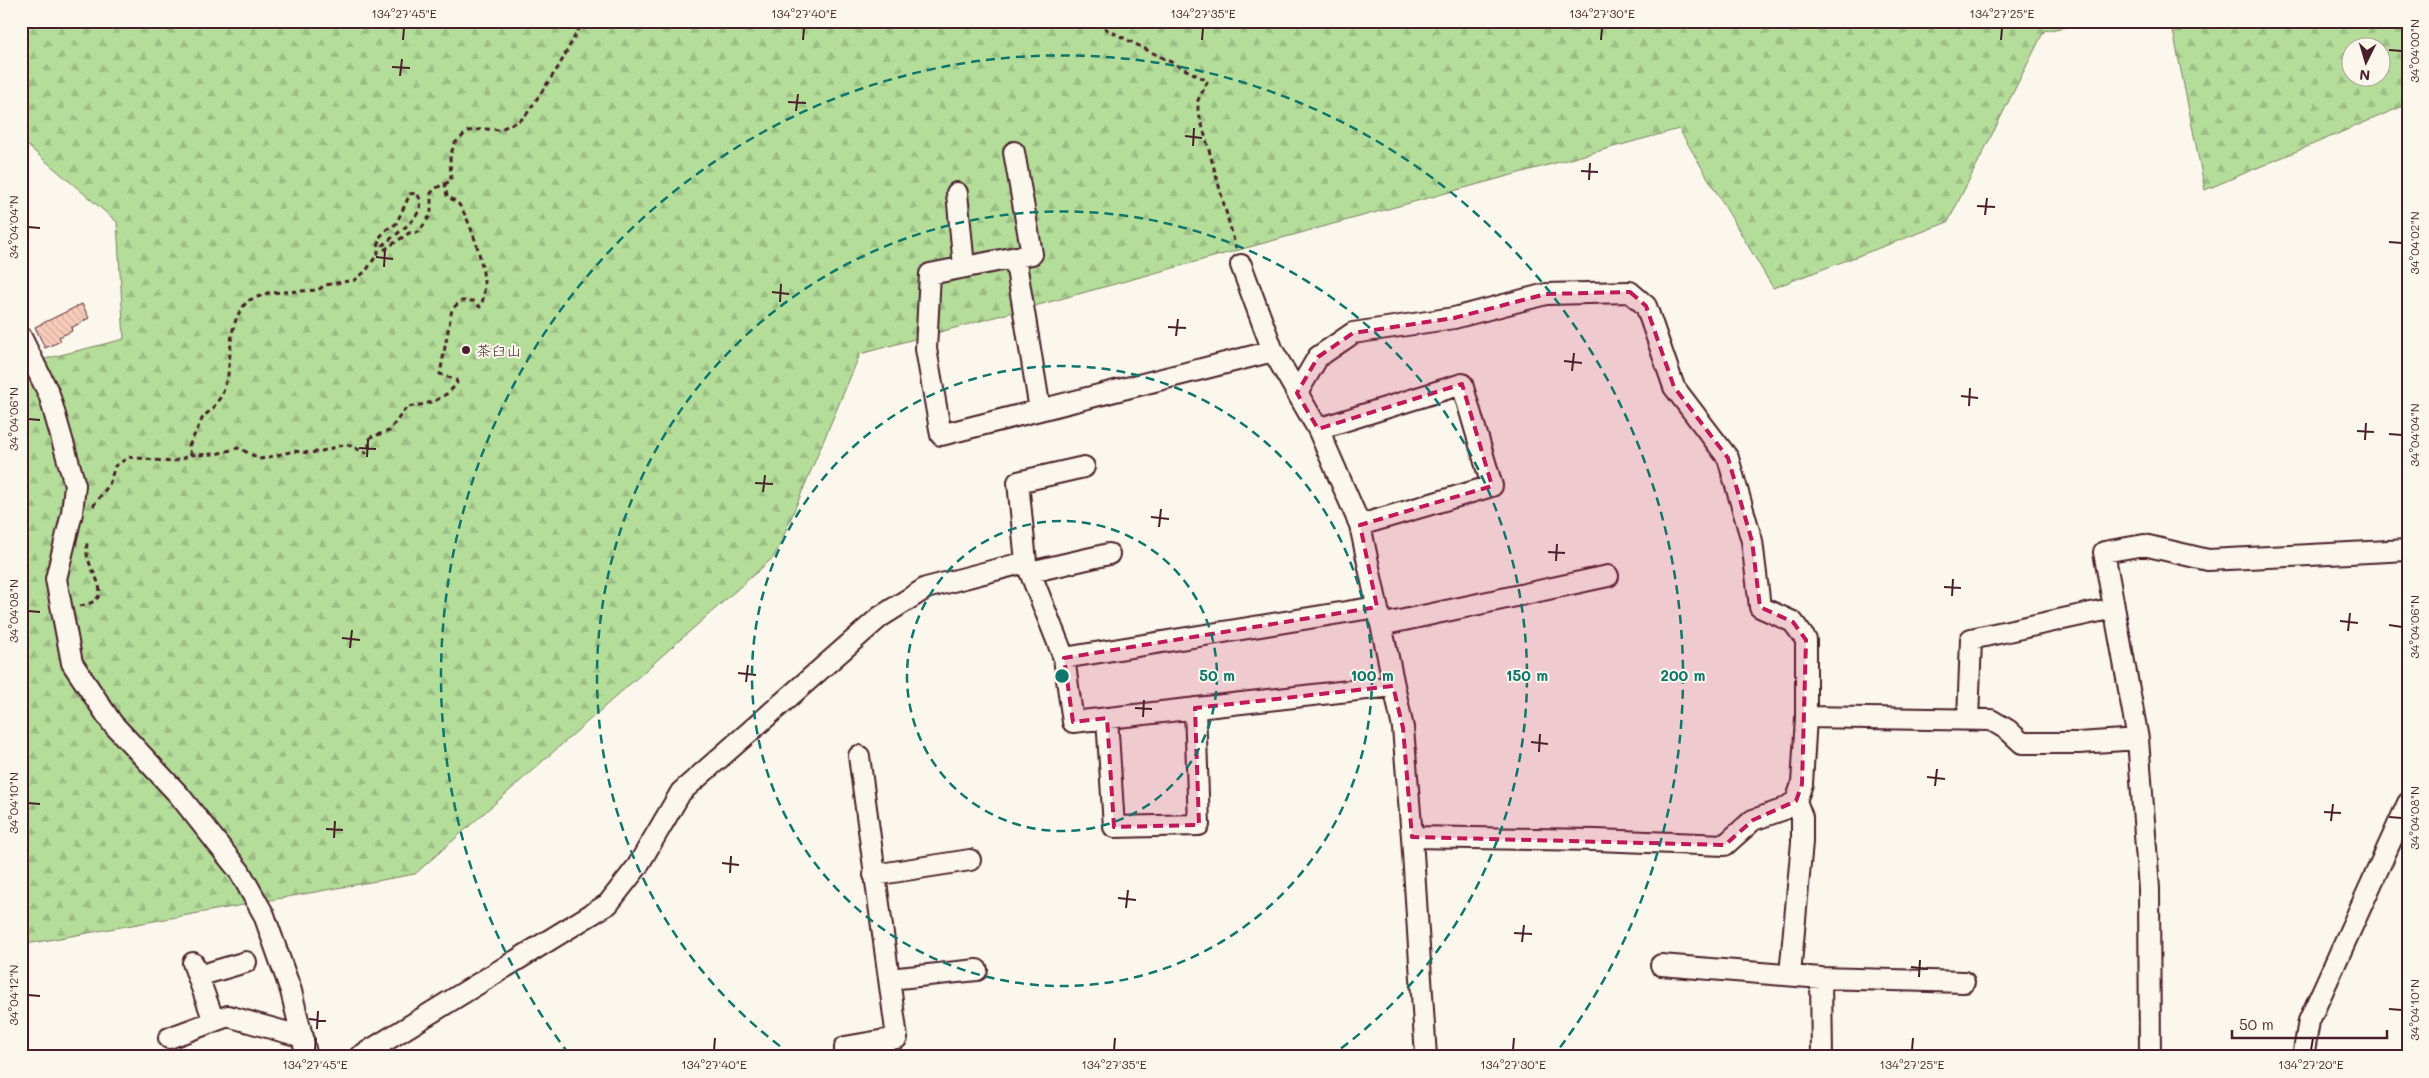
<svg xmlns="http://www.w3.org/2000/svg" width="2429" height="1078" viewBox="0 0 2429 1078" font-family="Mali,'Klee One',sans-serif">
<defs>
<pattern id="forest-firs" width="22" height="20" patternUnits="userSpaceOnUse" patternTransform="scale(1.25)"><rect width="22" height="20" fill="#b3dd99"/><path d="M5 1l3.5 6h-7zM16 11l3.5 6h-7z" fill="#9bbd84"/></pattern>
<pattern id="building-back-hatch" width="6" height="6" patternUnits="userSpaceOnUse" patternTransform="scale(1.25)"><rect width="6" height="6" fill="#f8ccb9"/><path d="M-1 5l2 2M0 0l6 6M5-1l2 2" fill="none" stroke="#d6af9f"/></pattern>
</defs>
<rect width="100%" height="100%" fill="#fbf7ec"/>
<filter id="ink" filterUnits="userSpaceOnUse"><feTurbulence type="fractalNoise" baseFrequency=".02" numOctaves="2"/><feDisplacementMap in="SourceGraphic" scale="10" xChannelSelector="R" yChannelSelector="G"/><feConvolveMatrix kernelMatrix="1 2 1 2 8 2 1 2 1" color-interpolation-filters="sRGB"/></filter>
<g filter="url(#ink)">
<path fill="url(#forest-firs)" stroke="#7e7e62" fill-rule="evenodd" d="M21 21H2100L2044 31 1948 222 1773 288 1679 129 860 354 775 556 415 874 21 945V365L124 339 117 222 21 140Z
M2171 21H2408V104L2205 190ZM2352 48H2382V78H2352Z"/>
<path fill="url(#building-back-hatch)" stroke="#4a1f2b" d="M82 304 89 318 71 328 72 331 59 337 61 341 45 348 35 327Z"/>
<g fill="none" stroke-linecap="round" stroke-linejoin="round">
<defs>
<path id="minor" d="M1014 152 1032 254 930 274 926 349 941 435 1273 351
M957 193 964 267
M1015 257 1040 410
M1241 265 1273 351 1318 429 1360 525 1403 728 1412 837 1426 1057
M21 337 49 394 75 485 72 513 56 579 72 663 112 723 179 795 240 872 264 915 291 991 307 1057
M1297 393 1318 357 1353 333 1454 318 1546 294 1630 292 1646 306 1674 387 1728 458 1752 541 1760 607 1793 622 1806 640V717
M1318 429 1462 384 1492 486 1360 525
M1084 467 1018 482 1026 562 1064 658 1073 722 1393 686
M1030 572 1109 554
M1381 625 1608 576
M1064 658 1377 607
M1107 718 1114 827 1199 825 1195 708
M1968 720 1971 639 2114 608
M2138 739 2104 552 2144 545 2208 560 2408 550
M1412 837 1596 840 1725 845 1753 820 1782 810 1796 801 1802 784 1806 717 1991 720 2008 730 2022 743H2079L2138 739 2149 889 2150 1057
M874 875 970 860
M193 963 214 1021
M1661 965 1821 978 1964 982
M1790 975 1802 842V817L1796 801
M198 976 246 962
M1821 978 1822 1057
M889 979 977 970
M169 1038 228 1016 303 1037
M359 1057 608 904 637 867 681 792 880 617 926 588 1026 562
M845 1057V1047L897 1038 859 756
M2303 1057 2309 1021 2408 803"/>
</defs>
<use href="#minor" stroke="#4a1f2b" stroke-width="24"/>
<path stroke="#4a1f2b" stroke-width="3" stroke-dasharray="5 4" stroke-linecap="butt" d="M1098 21 1106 29 1208 81 1198 100V110L1236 248
M191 455 189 446 203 417 213 408 222 395 228 375 232 333 237 316 247 301 268 293 318 290 325 285 355 280 366 271 378 253 379 238 387 229 396 224 410 194 416 193C434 212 395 234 383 245L384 250 409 233 419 232 431 214V193L436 188 451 181 450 156 455 143 468 131 486 129 499 130 524 118 559 66 583 21
M93 506 109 485 115 466 129 457 172 462 191 455 216 454 238 448 261 459 294 451 310 453 322 451 346 444 366 453 369 450V440L371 437 389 431 407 407C426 405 445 400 457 383L456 380 440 374 452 309 461 301H473L480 307C493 286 473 226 460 206 457 201 451 199 447 196L445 184
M80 606C118 599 90 575 87 554 86 550 87 546 87 542"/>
<use href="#minor" stroke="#fbf7ec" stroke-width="20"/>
</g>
</g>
<path fill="#c2185b" fill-opacity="0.2" stroke="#c2185b" stroke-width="4" stroke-dasharray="10 6" stroke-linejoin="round" d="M1630 292 1646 306 1674 387 1728 458 1752 541 1760 607 1793 622 1806 640 1802 784 1796 801 1753 820 1725 845 1412 837 1403 728 1393 686 1195 708 1199 825 1114 827 1107 718 1073 722 1064 658 1377 607 1360 525 1492 486 1462 384 1318 429 1297 393 1318 357 1353 333 1454 318 1546 294Z"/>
<path fill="none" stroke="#4a1f2b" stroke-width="2" d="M403 40 404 28M803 40 804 28M1202 40 1203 28M1601 40 1602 28M2001 40 2002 28M2389 50 2402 51M392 67 410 68M400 76 402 59M788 102 806 103M796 111 798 94M1185 136 1202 138M1193 146 1194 128M1581 171 1598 172M1589 180 1590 163M1977 206 1995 207M1985 215 1987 198M28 227 40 228M2389 242 2402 243M376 257 393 259M384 267 385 249M772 292 789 294M780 302 781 284M1168 327 1186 328M1176 336 1178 319M1564 361 1582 363M1572 371 1574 353M1961 396 1978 398M1969 406 1970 388M28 419 40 420M2357 431 2374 432M2389 434 2402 435M2365 440 2366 423M359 448 376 449M367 457 368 440M755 483 773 484M763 492 765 475M1151 517 1169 519M1159 527 1161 509M1548 552 1565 553M1556 561 1557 544M1944 587 1961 588M1952 596 1953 579M28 611 40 612M2340 621 2358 623M2389 625 2402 627M2348 631 2350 613M342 638 360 640M350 648 352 630M738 673 756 675M746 682 748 665M1135 708 1152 709M1143 717 1144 700M1531 742 1548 744M1539 752 1540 734M1927 777 1945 779M1935 786 1937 769M28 803 40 804M2324 812 2341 813M2389 817 2402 818M2331 821 2333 804M326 829 343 830M334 838 335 821M722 863 739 865M730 873 731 856M1118 898 1136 900M1126 908 1128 890M1514 933 1532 934M1522 942 1524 925M1911 967 1928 969M1919 977 1920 960M28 995 40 996M2389 1009 2402 1010M309 1019 326 1021M317 1029 318 1011M315 1050 316 1038M714 1050 715 1038M1114 1050 1115 1038M1513 1050 1514 1038M1912 1050 1913 1038M2311 1050 2313 1038"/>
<g fill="none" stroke="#0f766e" stroke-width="2.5" stroke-dasharray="9 6">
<circle cx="1062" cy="676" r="155"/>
<circle cx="1062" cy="676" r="310"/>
<path d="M792 1055A465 465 0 1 1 1332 1055"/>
<path d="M569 1054A621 621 0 1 1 1555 1054"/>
</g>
<circle fill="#4a1f2b" stroke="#fbf7ec" stroke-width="2" cx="466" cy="350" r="5"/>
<g text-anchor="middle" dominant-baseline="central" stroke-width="4" stroke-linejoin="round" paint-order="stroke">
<g font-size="15" fill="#4a1f2b" stroke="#fbf7ec" text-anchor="start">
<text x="476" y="350">茶臼山</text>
</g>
</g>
<circle cx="1062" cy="676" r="8" fill="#0f766e" stroke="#fbf7ec" stroke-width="2.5"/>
<g font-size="15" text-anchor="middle" font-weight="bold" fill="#0f766e" stroke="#fbf7ec" stroke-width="4" stroke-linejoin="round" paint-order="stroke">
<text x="1217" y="681">50 m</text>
<text x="1372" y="681">100 m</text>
<text x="1527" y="681">150 m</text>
<text x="1683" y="681">200 m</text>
</g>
<rect width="2429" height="1078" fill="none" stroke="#fbf7ec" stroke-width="55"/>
<g transform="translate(2366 62) rotate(185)"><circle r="24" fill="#fbf7ec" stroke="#b4a19f"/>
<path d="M0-4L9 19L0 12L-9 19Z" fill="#4a1f2b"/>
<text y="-8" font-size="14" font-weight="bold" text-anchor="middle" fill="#4a1f2b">N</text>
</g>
<path d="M2232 1030v8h155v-8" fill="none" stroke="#4a1f2b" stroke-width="2.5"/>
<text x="2239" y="1030" font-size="15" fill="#4a1f2b" stroke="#fbf7ec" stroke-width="4" paint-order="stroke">50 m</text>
<rect x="28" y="28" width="2374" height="1022" fill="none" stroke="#4a1f2b" stroke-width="2"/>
<g font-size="12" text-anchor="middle" fill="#4a1f2b">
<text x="404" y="18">134°27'45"E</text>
<text x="804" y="18">134°27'40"E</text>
<text x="1203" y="18">134°27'35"E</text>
<text x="1602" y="18">134°27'30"E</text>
<text x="2002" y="18">134°27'25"E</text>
<text transform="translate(2415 51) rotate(-90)" y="4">34°04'00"N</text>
<text transform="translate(14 227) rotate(-90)" y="4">34°04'04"N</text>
<text transform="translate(2415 243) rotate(-90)" y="4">34°04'02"N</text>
<text transform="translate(14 419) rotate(-90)" y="4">34°04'06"N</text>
<text transform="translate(2415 435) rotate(-90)" y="4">34°04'04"N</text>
<text transform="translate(14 611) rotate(-90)" y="4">34°04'08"N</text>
<text transform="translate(2415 627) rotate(-90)" y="4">34°04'06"N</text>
<text transform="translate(14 803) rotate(-90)" y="4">34°04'10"N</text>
<text transform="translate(2415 818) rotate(-90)" y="4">34°04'08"N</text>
<text transform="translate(14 995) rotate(-90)" y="4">34°04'12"N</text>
<text transform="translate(2415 1010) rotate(-90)" y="4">34°04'10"N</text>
<text x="315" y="1069">134°27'45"E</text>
<text x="714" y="1069">134°27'40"E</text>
<text x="1114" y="1069">134°27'35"E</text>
<text x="1513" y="1069">134°27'30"E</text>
<text x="1912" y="1069">134°27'25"E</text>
<text x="2311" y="1069">134°27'20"E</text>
</g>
</svg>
